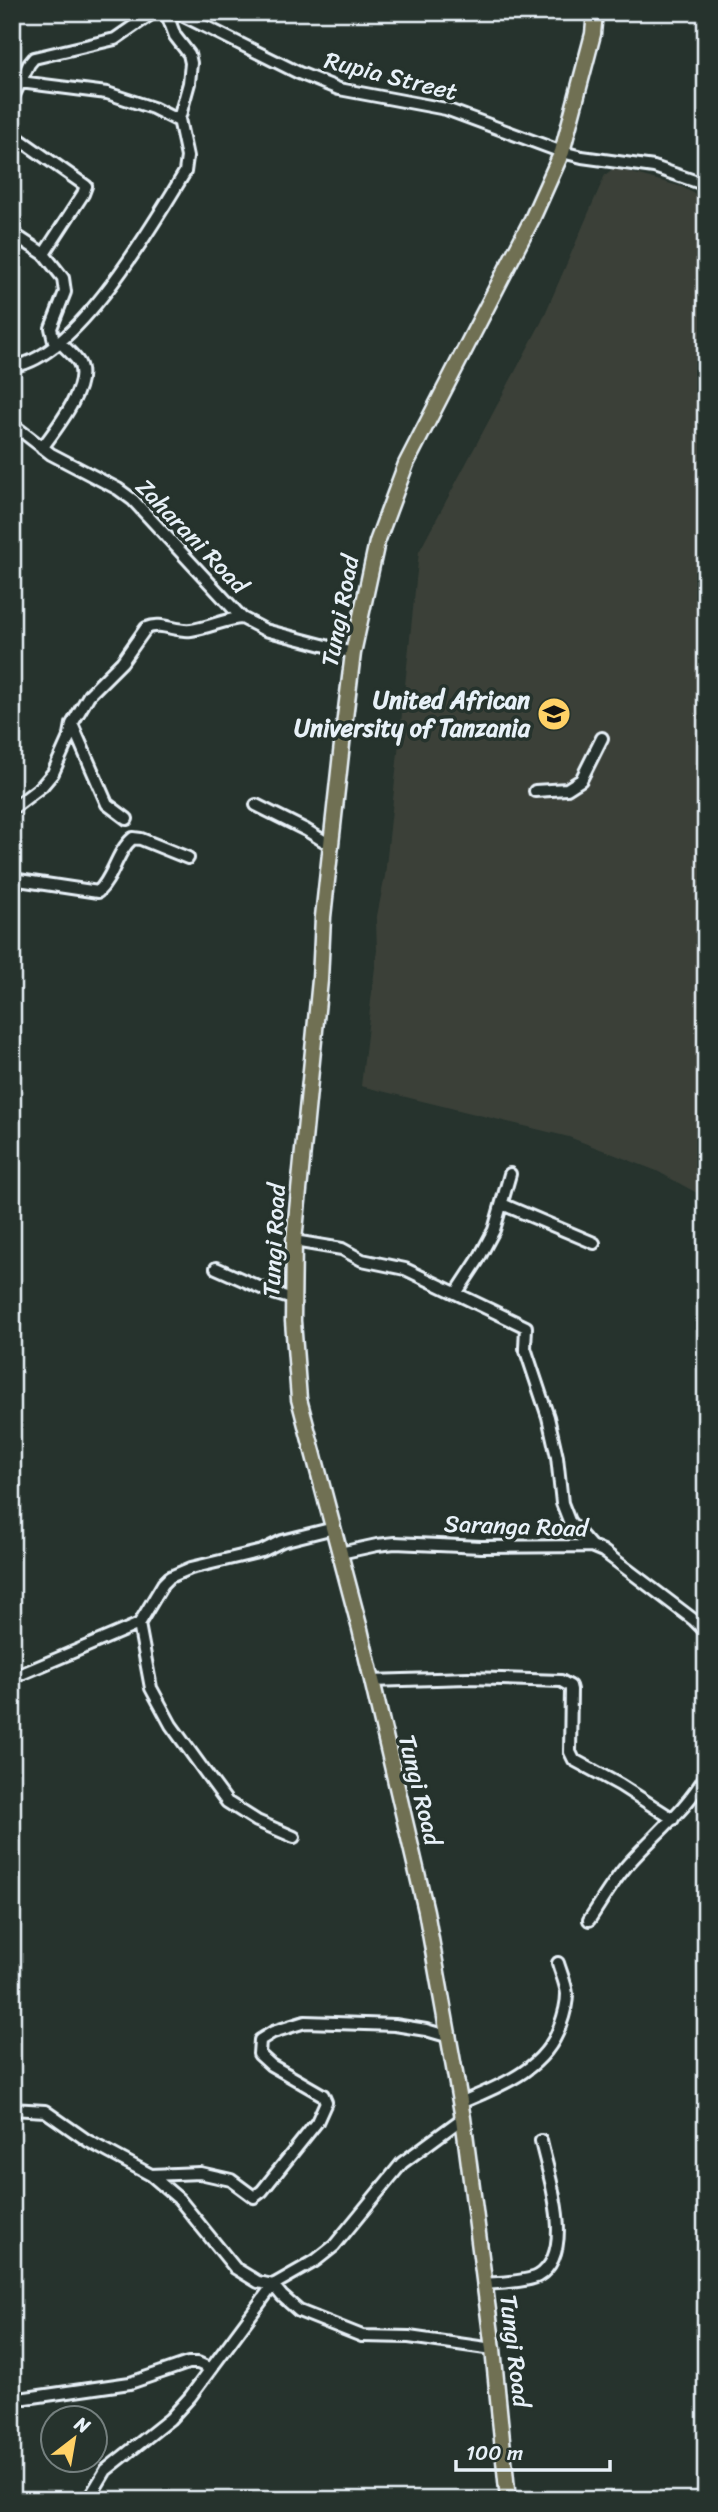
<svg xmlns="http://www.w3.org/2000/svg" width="718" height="2512" viewBox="0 0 718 2512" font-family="Sriracha,sans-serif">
<rect width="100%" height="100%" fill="#26332d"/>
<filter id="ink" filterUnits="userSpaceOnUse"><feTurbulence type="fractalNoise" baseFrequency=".0143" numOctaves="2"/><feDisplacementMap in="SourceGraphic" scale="14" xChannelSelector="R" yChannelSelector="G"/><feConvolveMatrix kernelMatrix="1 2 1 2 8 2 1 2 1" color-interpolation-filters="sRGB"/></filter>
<g filter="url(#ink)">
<path fill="#3b4139" d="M614 168 682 187 706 200V1198L657 1171 569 1137 361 1086 377 950 376 921 385 876 419 552 542 321 605 175Z"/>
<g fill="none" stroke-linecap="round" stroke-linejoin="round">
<defs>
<path id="minor" d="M176 12 299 73 339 89 446 109 562 152 582 157 654 167 706 185
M12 81 107 93 153 108 179 121
M12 99 29 64 34 58 115 39 154 12
M12 134 86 186 83 194 44 254
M12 233 44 254 63 278 65 292 51 328 55 346
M12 366C74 362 155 221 185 172L187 157 179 119 189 83 191 63 189 54 175 36 166 12
M12 424 51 454 118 489 133 500 242 618 265 630 353 653
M42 448C55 430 91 386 79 363 75 356 66 349 60 342
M72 724 107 804 127 819
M535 791 567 789 581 780 602 738
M256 805 306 830 332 846
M12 809 42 786 53 773 70 735 72 724 89 695 122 662 146 628C162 621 175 632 191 630 209 628 224 619 242 618
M12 879 98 892C114 877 116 852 133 838L141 839 188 858
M502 1204 594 1243
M294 1241 342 1249 362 1260 405 1269 526 1327 525 1348 548 1417 557 1457 562 1503 569 1521 591 1546
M216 1268 270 1292 293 1299
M457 1292 478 1260 494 1230 510 1174
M340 1553 377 1545 395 1543 481 1547 591 1546 603 1551 694 1620 706 1632
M12 1678 139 1624
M371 1681 468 1678 561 1681 570 1686 571 1690 570 1752 574 1760 620 1785 673 1819
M294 1837 257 1821 227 1802 213 1783 171 1725 151 1688 139 1624 163 1584 170 1577 191 1568 262 1551 282 1541 334 1528
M589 1920C602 1901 614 1879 630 1862 656 1833 687 1809 706 1775
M460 2103C500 2086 545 2070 560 2026 564 2015 567 2005 567 1994 566 1984 561 1973 558 1963
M12 2109 45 2111 88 2141 151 2175 179 2199 235 2268 258 2282 273 2285 282 2296 299 2311 362 2336 409 2337 493 2349
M151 2175 200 2173 231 2180 254 2197 262 2191 317 2122 326 2102 323 2095 271 2065 259 2054 260 2040 273 2032 305 2022 395 2025 426 2030 450 2037
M483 2284C497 2283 527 2282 538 2276 577 2252 548 2175 541 2141
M12 2400 130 2383 188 2363H198L211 2369
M88 2500 106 2470 170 2419 190 2397 273 2285 315 2261 334 2246 402 2163 463 2118
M702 2500 706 2498"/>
<path id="major" d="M508 2500 493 2349 463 2118 426 1911 360 1629 299 1399 293 1321 294 1241 320 980 323 917 344 726 353 653 377 542 406 464 532 219 562 152 593 34 595 12"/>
</defs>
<use href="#minor" stroke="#e8f1f8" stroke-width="16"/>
<use href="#major" stroke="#e8f1f8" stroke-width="19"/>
<use href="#minor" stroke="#26332d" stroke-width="10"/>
<use href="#major" stroke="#706f52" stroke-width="14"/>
</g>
</g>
<defs>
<symbol id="university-disc" viewBox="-11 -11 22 22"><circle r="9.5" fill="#ffd166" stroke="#26332d"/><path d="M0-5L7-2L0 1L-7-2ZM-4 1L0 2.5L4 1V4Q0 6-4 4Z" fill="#111"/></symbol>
</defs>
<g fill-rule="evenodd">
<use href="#university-disc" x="535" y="695" width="38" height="38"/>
</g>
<g text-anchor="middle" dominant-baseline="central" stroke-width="7" stroke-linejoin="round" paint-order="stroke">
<g font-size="24" fill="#e8f1f8" stroke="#26332d">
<text transform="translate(391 76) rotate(14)">Rupia Street</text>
<text transform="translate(192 536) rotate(46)">Zaharani Road</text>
<text transform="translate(340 611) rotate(-79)">Tungi Road</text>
<text transform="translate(274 1240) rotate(-87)">Tungi Road</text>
<text transform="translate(516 1526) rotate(2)">Saranga Road</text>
<text transform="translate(420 1790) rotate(76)">Tungi Road</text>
<text transform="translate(515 2351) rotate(83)">Tungi Road</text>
</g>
<g font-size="24" font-weight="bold" fill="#e8f1f8" stroke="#26332d" text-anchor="end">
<text x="530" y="700">United African<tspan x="530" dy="28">University of Tanzania</tspan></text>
</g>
</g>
<rect width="718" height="2512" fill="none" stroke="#26332d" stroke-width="42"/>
<rect x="21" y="21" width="676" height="2470" fill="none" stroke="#e8f1f8" stroke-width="2.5" filter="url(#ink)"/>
<g transform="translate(74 2439) rotate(31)"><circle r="33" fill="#26332d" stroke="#747f7e" stroke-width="2"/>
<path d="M0-5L12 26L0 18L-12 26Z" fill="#ffd166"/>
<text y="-10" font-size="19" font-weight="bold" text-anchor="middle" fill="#e8f1f8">N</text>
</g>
<path d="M456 2460v10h154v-10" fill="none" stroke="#e8f1f8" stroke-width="3.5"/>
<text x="466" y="2460" font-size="21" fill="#e8f1f8" stroke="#26332d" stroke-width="5" paint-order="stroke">100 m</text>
</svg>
